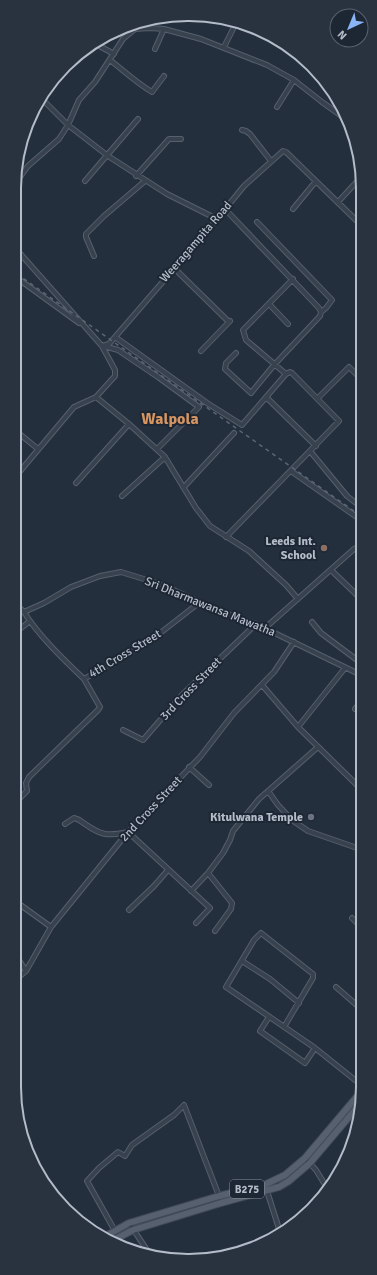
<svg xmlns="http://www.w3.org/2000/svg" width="377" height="1275" viewBox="0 0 377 1275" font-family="Signika,sans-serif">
<rect width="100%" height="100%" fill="#242f3e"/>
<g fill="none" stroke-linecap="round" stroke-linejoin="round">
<defs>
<path id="street" d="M94 43 114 54
M224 47 236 23
M155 49 164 29
M110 60C124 71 137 83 152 92L164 76
M41 98 68 125 108 156 167 194 217 219
M277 107 294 80
M242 130 246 131 250 134 271 161
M136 176 169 139H181
M17 181 28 166 59 139 68 125 79 100 95 82 123 39 135 29 150 28 164 29 201 39 267 65 294 80 322 102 350 122
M85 181 138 119
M338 202 362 176
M225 209 319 308 321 312 320 316 274 365 251 393 225 369 226 363 236 353
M293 209 316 181
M257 222 332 300 326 308 321 312
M94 256 86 237V234L104 216 145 181
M174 268 229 322
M17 278 79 323
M269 304 288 324
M115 337 207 403 242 425 286 374 290 372 292 373 339 421 226 537
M102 346 109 344 217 219 244 186 283 151 286 152 361 225
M104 346 118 350 158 377 199 407 157 449
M201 351 230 321
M286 374 246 340 243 330 293 279
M96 397 129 424 165 457 196 508 210 526 249 551 286 585 298 599
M266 397 316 446
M318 398 349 367 361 379
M16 431 38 449
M310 451 347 496 361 507
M291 471 361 520
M16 476 74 407 96 397 115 376V370L102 346 17 250
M76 483 129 424
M184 487 234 433
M122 496 165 457
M331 570 361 599
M16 604 24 612 44 603 71 587 100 576 121 572 160 584 222 612 256 624 361 675
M24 612C38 635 64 660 84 679
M312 622 321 633 361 663
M265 628 354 549 361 545
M16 632 30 621
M262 685 298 727 360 788
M355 709 360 703
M298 727 345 668
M123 730 143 740 182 695 256 624
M189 767 209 785
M268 791 278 805 292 820 308 831 360 849
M15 803 27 791 26 783 29 777 98 710 100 707 84 679 150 641 200 602
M65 824 74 818C79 819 81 821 85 824 102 836 108 836 128 832L210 908 196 923
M208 873 232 903 231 909 215 931
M191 891 208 873 223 853 230 840 233 831 259 799 318 747
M15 901 51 927
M129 910 154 886 168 870
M352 918 360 926
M14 952 26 971
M242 961 270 979 299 1003
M14 981 26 971 51 927 128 832 200 757 234 713 274 672 294 642
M336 987 360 1008
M269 1017 260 1031 305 1063 315 1048
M284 1027 313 978V974L261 933 254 940 226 987 315 1048 360 1084
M305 1158 316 1170 327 1188
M267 1191 280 1232
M129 1223 149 1253
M115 1231 87 1181 99 1168 118 1152 125 1156 132 1145 174 1115 184 1105 219 1196"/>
<path id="primary" d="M104 1237 129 1223 219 1196 264 1185 285 1175 305 1158 360 1093
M110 1242 133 1230 221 1203 279 1187 289 1181 310 1163 360 1104"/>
</defs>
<use href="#street" stroke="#565f6c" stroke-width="6"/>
<use href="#primary" stroke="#414a57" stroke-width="8"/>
<use href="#street" stroke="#38414e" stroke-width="4"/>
<use href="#primary" stroke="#56606e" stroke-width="6"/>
<path stroke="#5a6575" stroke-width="1.5" stroke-dasharray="4 4" stroke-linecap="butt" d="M17 274 361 516"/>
</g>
<circle fill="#8d6e63" stroke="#1d2633" stroke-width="1.5" cx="324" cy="548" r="4"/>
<circle fill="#6b7280" stroke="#1d2633" stroke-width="1.5" cx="311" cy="817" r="4"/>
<g text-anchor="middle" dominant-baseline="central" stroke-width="4" stroke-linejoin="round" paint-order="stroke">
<rect fill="#1d2633" stroke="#878f9c" stroke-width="1" x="230" y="1180" width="34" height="18" rx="3"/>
<g font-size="11" font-weight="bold" fill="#b4bcc9">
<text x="247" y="1189">B275</text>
</g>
<g font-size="12" fill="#b4bcc9" stroke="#1d2633">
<text transform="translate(196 242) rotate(-49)">Weeragampita Road</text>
<text transform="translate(210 607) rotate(22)">Sri Dharmawansa Mawatha</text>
<text transform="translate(125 654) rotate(-31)">4th Cross Street</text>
<text transform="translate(191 689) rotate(-46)">3rd Cross Street</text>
<text transform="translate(151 809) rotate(-47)">2nd Cross Street</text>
</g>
<g font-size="12" font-weight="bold" fill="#b4bcc9" stroke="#1d2633" text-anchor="end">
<text x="316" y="541">Leeds Int.<tspan x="316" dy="14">School</tspan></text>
<text x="303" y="817">Kitulwana Temple</text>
</g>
<g font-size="16" font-weight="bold" fill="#d59563" stroke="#1d2633">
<text x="170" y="419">Walpola</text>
</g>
</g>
<path d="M0 0H377V1275H0ZM188 21H189A167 167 0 0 1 356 188V1087A167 167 0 0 1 189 1254H188A167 167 0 0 1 21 1087V188A167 167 0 0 1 188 21Z" fill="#29323f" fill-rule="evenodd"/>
<path fill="none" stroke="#b4bcc9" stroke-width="2" d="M188 21H189A167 167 0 0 1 356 188V1087A167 167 0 0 1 189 1254H188A167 167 0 0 1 21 1087V188A167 167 0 0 1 188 21Z"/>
<g transform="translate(349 28) rotate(224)"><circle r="19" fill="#1d2633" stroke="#59626f"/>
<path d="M0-3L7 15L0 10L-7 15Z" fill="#8ab4f8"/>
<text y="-6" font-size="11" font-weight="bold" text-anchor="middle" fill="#b4bcc9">N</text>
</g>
</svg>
